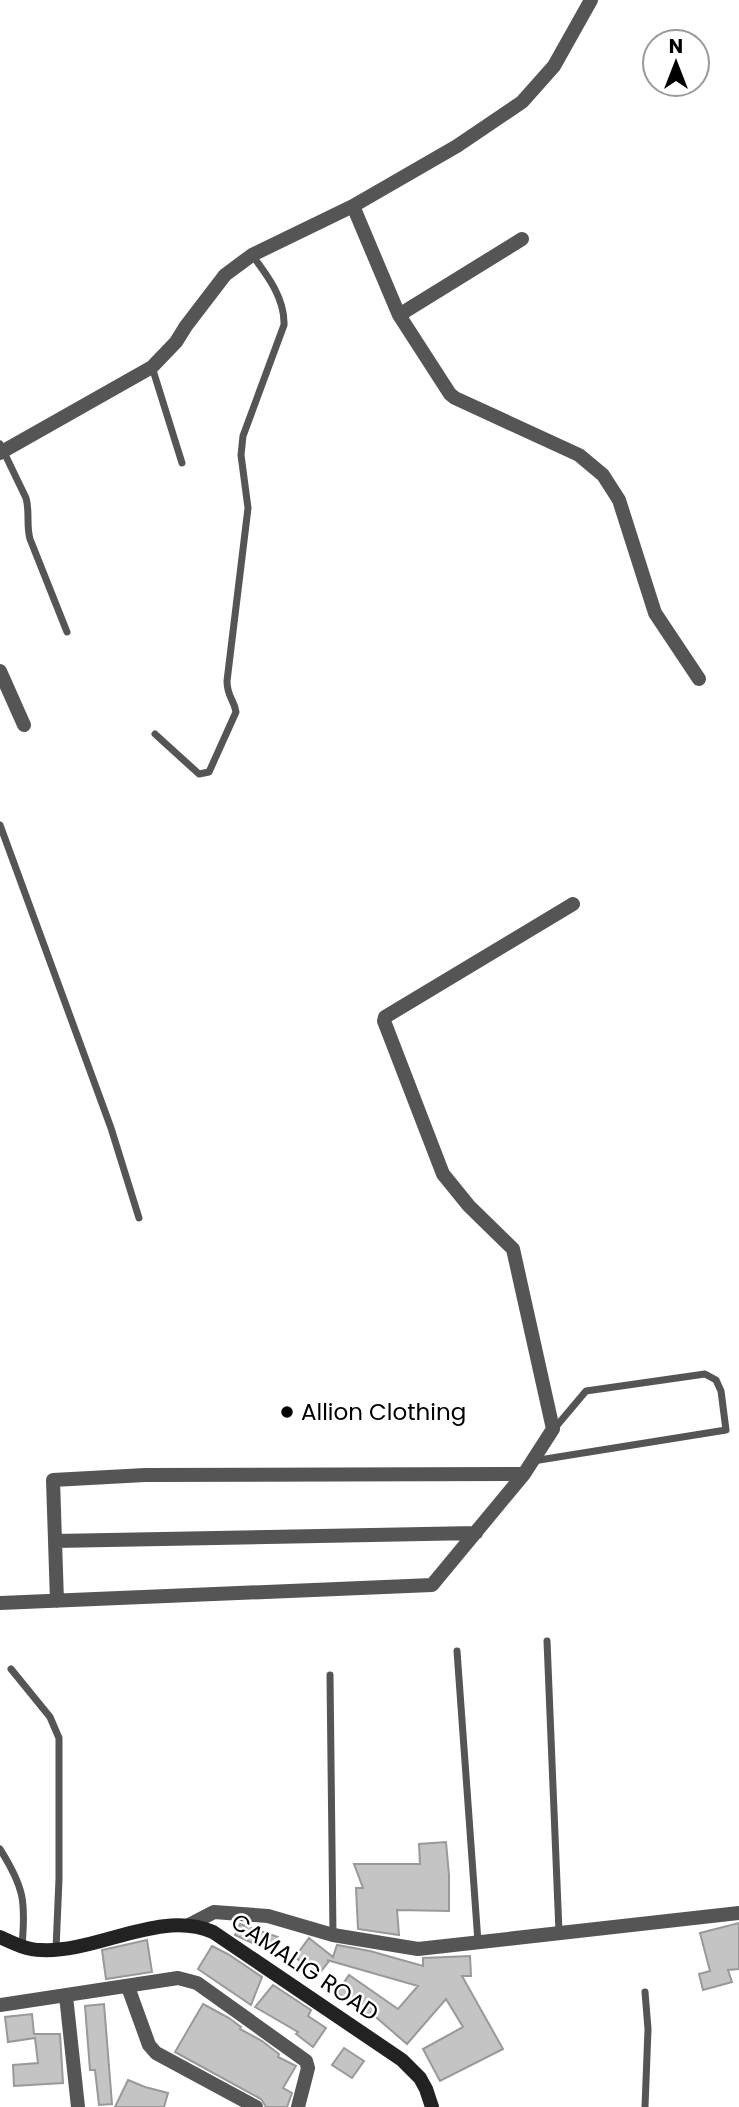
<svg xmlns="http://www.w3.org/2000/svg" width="739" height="2107" viewBox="0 0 739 2107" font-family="Poppins,sans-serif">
<rect width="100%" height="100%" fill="#fff"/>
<path fill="#c4c4c4" stroke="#999" stroke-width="2" d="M446 1842 449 1875V1911L397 1910 399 1935 358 1929 356 1888H363L354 1864H420L419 1844Z
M739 1923V1969L728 1970 732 1982 703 1990 699 1974 710 1971 700 1933Z
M240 1924 278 1937 272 1952 235 1935Z
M309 1938 333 1957 337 1945 370 1951 423 1966V1958L470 1956 471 1976H462L503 2049 440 2081 423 2049 463 2027 446 1999 407 2044 371 2013 369 2016 337 1993 349 1975 398 2009 418 1986 327 1960 329 1961 318 1975 295 1957Z
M147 1940 152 1972 106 1979 102 1950Z
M212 1946 228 1954 262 1977 251 2005 198 1969Z
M273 1985 311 2010 308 2016 326 2028 313 2047 296 2034 298 2032 255 2007Z
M104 2004 112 2104 99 2105 95 2070H90L85 2006Z
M203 2004 229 2018 241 2027 240 2029 262 2041 279 2054 278 2057 296 2066 283 2088 292 2093 287 2107H266L261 2099 175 2052Z
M32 2014 34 2034H60L63 2083 14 2086 13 2065 38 2063 35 2038 8 2042 5 2017Z
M344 2048 364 2061 352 2078 332 2065Z
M128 2080 145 2087 168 2093 164 2107H115Z"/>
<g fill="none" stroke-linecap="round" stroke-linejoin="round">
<path stroke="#555" stroke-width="7" d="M152 367 182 463
M0 444 26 498C30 512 26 525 30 539L67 632
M155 734 199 774 209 772 236 712C234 699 227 697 227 681L248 508 241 455 243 436 284 325C285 299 268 276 252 255
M0 825 111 1128 139 1218
M533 1461 726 1430 721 1391 716 1380 705 1374 586 1391 554 1429
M547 1641 559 1932
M457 1651 478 1942
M11 1669 50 1717 59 1738V1879L56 1949
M330 1675 333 1935
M0 1849C24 1887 26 1901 22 1946
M645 2107 648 2029 645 1992"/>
<path stroke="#555" stroke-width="14" d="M353 206 399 315 450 394 455 398 579 455 603 475 619 500 655 613 699 679
M399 315 522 239
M0 453 152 367 176 342 186 326 225 275 252 255 353 206 457 146 522 102 554 66 591 0
M0 671 24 725
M55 1541 476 1533
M57 1601 53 1480 145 1475 524 1474
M0 1603 432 1585 524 1474 553 1429 513 1249 469 1206 443 1174 384 1021 385 1017 573 904
M189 1925 214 1912 268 1916 333 1935 418 1949 739 1913
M128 1987 149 2045 156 2053 256 2107
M66 1996 78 2107
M0 2005 178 1978 197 1983 306 2061 308 2068 298 2107"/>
<path stroke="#222" stroke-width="14" d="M0 1937C13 1943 27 1950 41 1950 97 1953 160 1909 213 1932L402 2060 420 2078 426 2089 432 2107"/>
</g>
<circle fill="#000" stroke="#fff" stroke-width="2.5" cx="287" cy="1412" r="7"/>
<g text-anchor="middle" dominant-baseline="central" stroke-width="5" stroke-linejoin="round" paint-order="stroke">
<g font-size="23" fill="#000" stroke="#fff" text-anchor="start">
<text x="301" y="1412">Allion Clothing</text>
</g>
<g font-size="23" fill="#000" stroke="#fff">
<text transform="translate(305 1967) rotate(34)">CAMALIG ROAD</text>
</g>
</g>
<g transform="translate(676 63)"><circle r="33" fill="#ffffff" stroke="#999999" stroke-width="2"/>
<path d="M0-5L12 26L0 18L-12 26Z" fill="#000000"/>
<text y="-10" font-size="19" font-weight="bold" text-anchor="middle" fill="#000000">N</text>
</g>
</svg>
